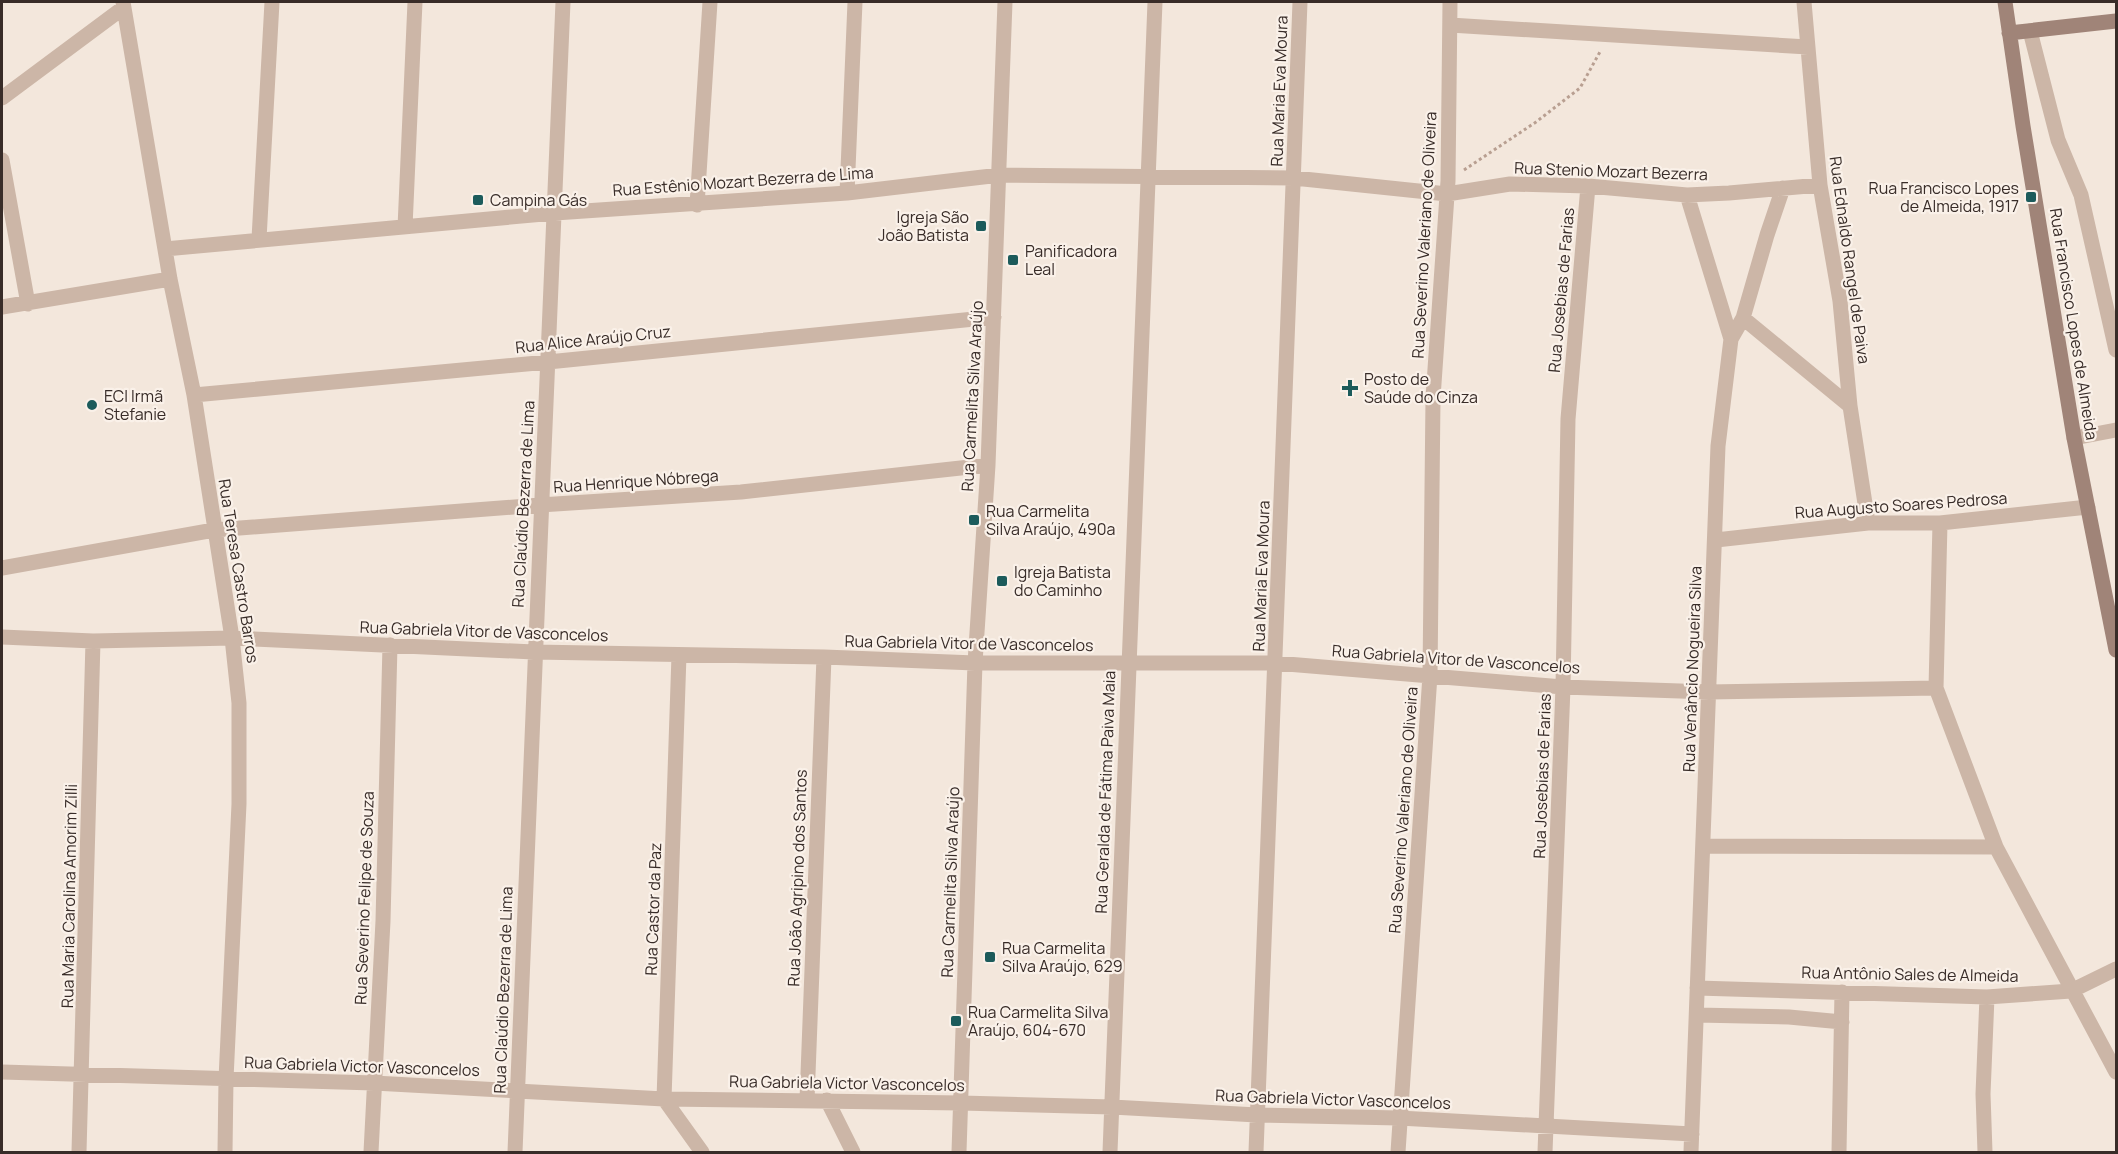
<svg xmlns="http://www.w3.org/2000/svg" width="2118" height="1154" viewBox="0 0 2118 1154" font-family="Manrope,sans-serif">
<rect width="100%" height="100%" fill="#f3e7dc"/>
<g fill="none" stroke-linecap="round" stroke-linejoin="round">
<path stroke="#b89f91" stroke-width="3" stroke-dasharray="3 3" stroke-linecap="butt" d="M1464 170 1536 122 1580 88 1601 50"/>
<path stroke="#ccb6a7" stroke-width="15" d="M123 2 170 279 194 395 232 638 239 703V804L226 1079 225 1152
M1804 2 1820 185 1840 301 1850 406 1868 523
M1450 25 1808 47
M2030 31 2058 140 2081 195 2116 350
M2 98 123 8
M2 160 28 304
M847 193 855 2
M1687 195 1731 339 1718 446 1691 1152
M697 205 710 2
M405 227 415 2
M259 239 272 2
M165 249 555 213 847 193 1000 175 1294 178 1447 194 1510 184 1588 186 1687 195 1729 193 1820 185
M2 307 170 279
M1743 318 1850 406
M1731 339 1743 318 1767 235 1783 188
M194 395 548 362 994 317
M2074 438 2116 430
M1940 523 1936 688 1996 847 2116 1072
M1716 540 1868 523H1940L2088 507
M2 568 214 530 540 505 741 492 988 465
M2 637 93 641 232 638 534 652 824 657 975 663H1275L1563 687 1709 692 1936 688
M679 655 664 1099 702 1152
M1704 846 1996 847
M1697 988 1987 997 2071 991 2116 969
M1697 1015 1789 1017 1842 1022
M2 1072 374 1083 664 1099 961 1103 1112 1107 1257 1115 1399 1118 1692 1134
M807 1100 824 657
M827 1100 853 1152
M79 1152 93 641
M371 1152 383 921 390 645
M515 1152C528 769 549 385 563 2
M959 1152 975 663 988 465 1005 2
M1110 1152 1155 2
M1256 1152 1300 2
M1398 1152 1430 675 1433 398 1448 181 1450 2
M1545 1152 1563 687 1568 419 1588 186
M1839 1152 1842 992
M1985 1152 1983 1094 1987 997"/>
<path stroke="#a08478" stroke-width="15" d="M2005 2 2023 126 2074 438 2116 650
M2009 33 2116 21"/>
</g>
<g fill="#1c5b5b" stroke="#faf1e9" stroke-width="2">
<rect x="2025" y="191" width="12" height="12" rx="3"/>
<rect x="472" y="194" width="12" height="12" rx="3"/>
<rect x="975" y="220" width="12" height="12" rx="3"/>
<rect x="1007" y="254" width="12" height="12" rx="3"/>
<path d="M1347 379h6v6h6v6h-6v6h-6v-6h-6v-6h6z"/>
<circle cx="92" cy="405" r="6"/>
<rect x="968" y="514" width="12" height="12" rx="3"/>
<rect x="996" y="575" width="12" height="12" rx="3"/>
<rect x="984" y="951" width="12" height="12" rx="3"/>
<rect x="950" y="1015" width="12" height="12" rx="3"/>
</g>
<g text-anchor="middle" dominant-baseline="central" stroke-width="4.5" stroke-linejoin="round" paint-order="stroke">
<g font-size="16" fill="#382c28" stroke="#faf1e9">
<text transform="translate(1279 91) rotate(-88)">Rua Maria Eva Moura</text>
<text transform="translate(1611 171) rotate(2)">Rua Stenio Mozart Bezerra</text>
<text transform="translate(743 181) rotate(-4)">Rua Estênio Mozart Bezerra de Lima</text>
<text transform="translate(1424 235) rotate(-87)">Rua Severino Valeriano de Oliveira</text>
<text transform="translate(1850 260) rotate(82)">Rua Ednaldo Rangel de Paiva</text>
<text transform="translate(1561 290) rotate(-85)">Rua Josebias de Farias</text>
<text transform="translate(2074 324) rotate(81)">Rua Francisco Lopes de Almeida</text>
<text transform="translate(593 339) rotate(-6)">Rua Alice Araújo Cruz</text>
<text transform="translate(972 396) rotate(-87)">Rua Carmelita Silva Araújo</text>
<text transform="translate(636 481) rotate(-4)">Rua Henrique Nóbrega</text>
<text transform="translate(523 504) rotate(-87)">Rua Claúdio Bezerra de Lima</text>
<text transform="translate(1901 505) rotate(-4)">Rua Augusto Soares Pedrosa</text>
<text transform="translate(239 571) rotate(81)">Rua Teresa Castro Barros</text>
<text transform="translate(1261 576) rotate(-88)">Rua Maria Eva Moura</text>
<text transform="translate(484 631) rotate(2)">Rua Gabriela Vitor de Vasconcelos</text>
<text transform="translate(969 643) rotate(1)">Rua Gabriela Vitor de Vasconcelos</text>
<text transform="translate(1456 659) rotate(4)">Rua Gabriela Vitor de Vasconcelos</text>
<text transform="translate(1692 669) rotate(-88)">Rua Venâncio Nogueira Silva</text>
<text transform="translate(1542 776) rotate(-88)">Rua Josebias de Farias</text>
<text transform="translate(1105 792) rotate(-88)">Rua Geralda de Fátima Paiva Maia</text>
<text transform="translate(1403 810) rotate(-86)">Rua Severino Valeriano de Oliveira</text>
<text transform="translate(797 878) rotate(-88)">Rua João Agripino dos Santos</text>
<text transform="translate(950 882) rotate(-88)">Rua Carmelita Silva Araújo</text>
<text transform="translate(69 896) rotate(-89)">Rua Maria Carolina Amorim Zilli</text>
<text transform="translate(364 898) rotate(-88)">Rua Severino Felipe de Souza</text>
<text transform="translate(653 909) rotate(-88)">Rua Castor da Paz</text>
<text transform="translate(1910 974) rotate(1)">Rua Antônio Sales de Almeida</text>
<text transform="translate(503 990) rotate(-88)">Rua Claúdio Bezerra de Lima</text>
<text transform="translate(362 1066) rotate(2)">Rua Gabriela Victor Vasconcelos</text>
<text transform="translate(847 1083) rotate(1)">Rua Gabriela Victor Vasconcelos</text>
<text transform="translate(1333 1099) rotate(2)">Rua Gabriela Victor Vasconcelos</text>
</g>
<g font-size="16" fill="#382c28" stroke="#faf1e9" text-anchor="start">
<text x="2019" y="188" text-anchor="end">Rua Francisco Lopes<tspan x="2019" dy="18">de Almeida, 1917</tspan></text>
<text x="490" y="200">Campina Gás</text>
<text x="969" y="217" text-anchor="end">Igreja São<tspan x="969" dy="18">João Batista</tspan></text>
<text x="1025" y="251">Panificadora<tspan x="1025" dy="18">Leal</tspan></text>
<text x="1364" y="379">Posto de<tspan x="1364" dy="18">Saúde do Cinza</tspan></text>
<text x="104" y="396">ECI Irmã<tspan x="104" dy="18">Stefanie</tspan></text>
<text x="986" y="511">Rua Carmelita<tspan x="986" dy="18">Silva Araújo, 490a</tspan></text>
<text x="1014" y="572">Igreja Batista<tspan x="1014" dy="18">do Caminho</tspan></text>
<text x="1002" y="948">Rua Carmelita<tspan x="1002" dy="18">Silva Araújo, 629</tspan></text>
<text x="968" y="1012">Rua Carmelita Silva<tspan x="968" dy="18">Araújo, 604-670</tspan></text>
</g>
</g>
<rect width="2118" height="1154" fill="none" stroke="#382c28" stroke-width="6"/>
</svg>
